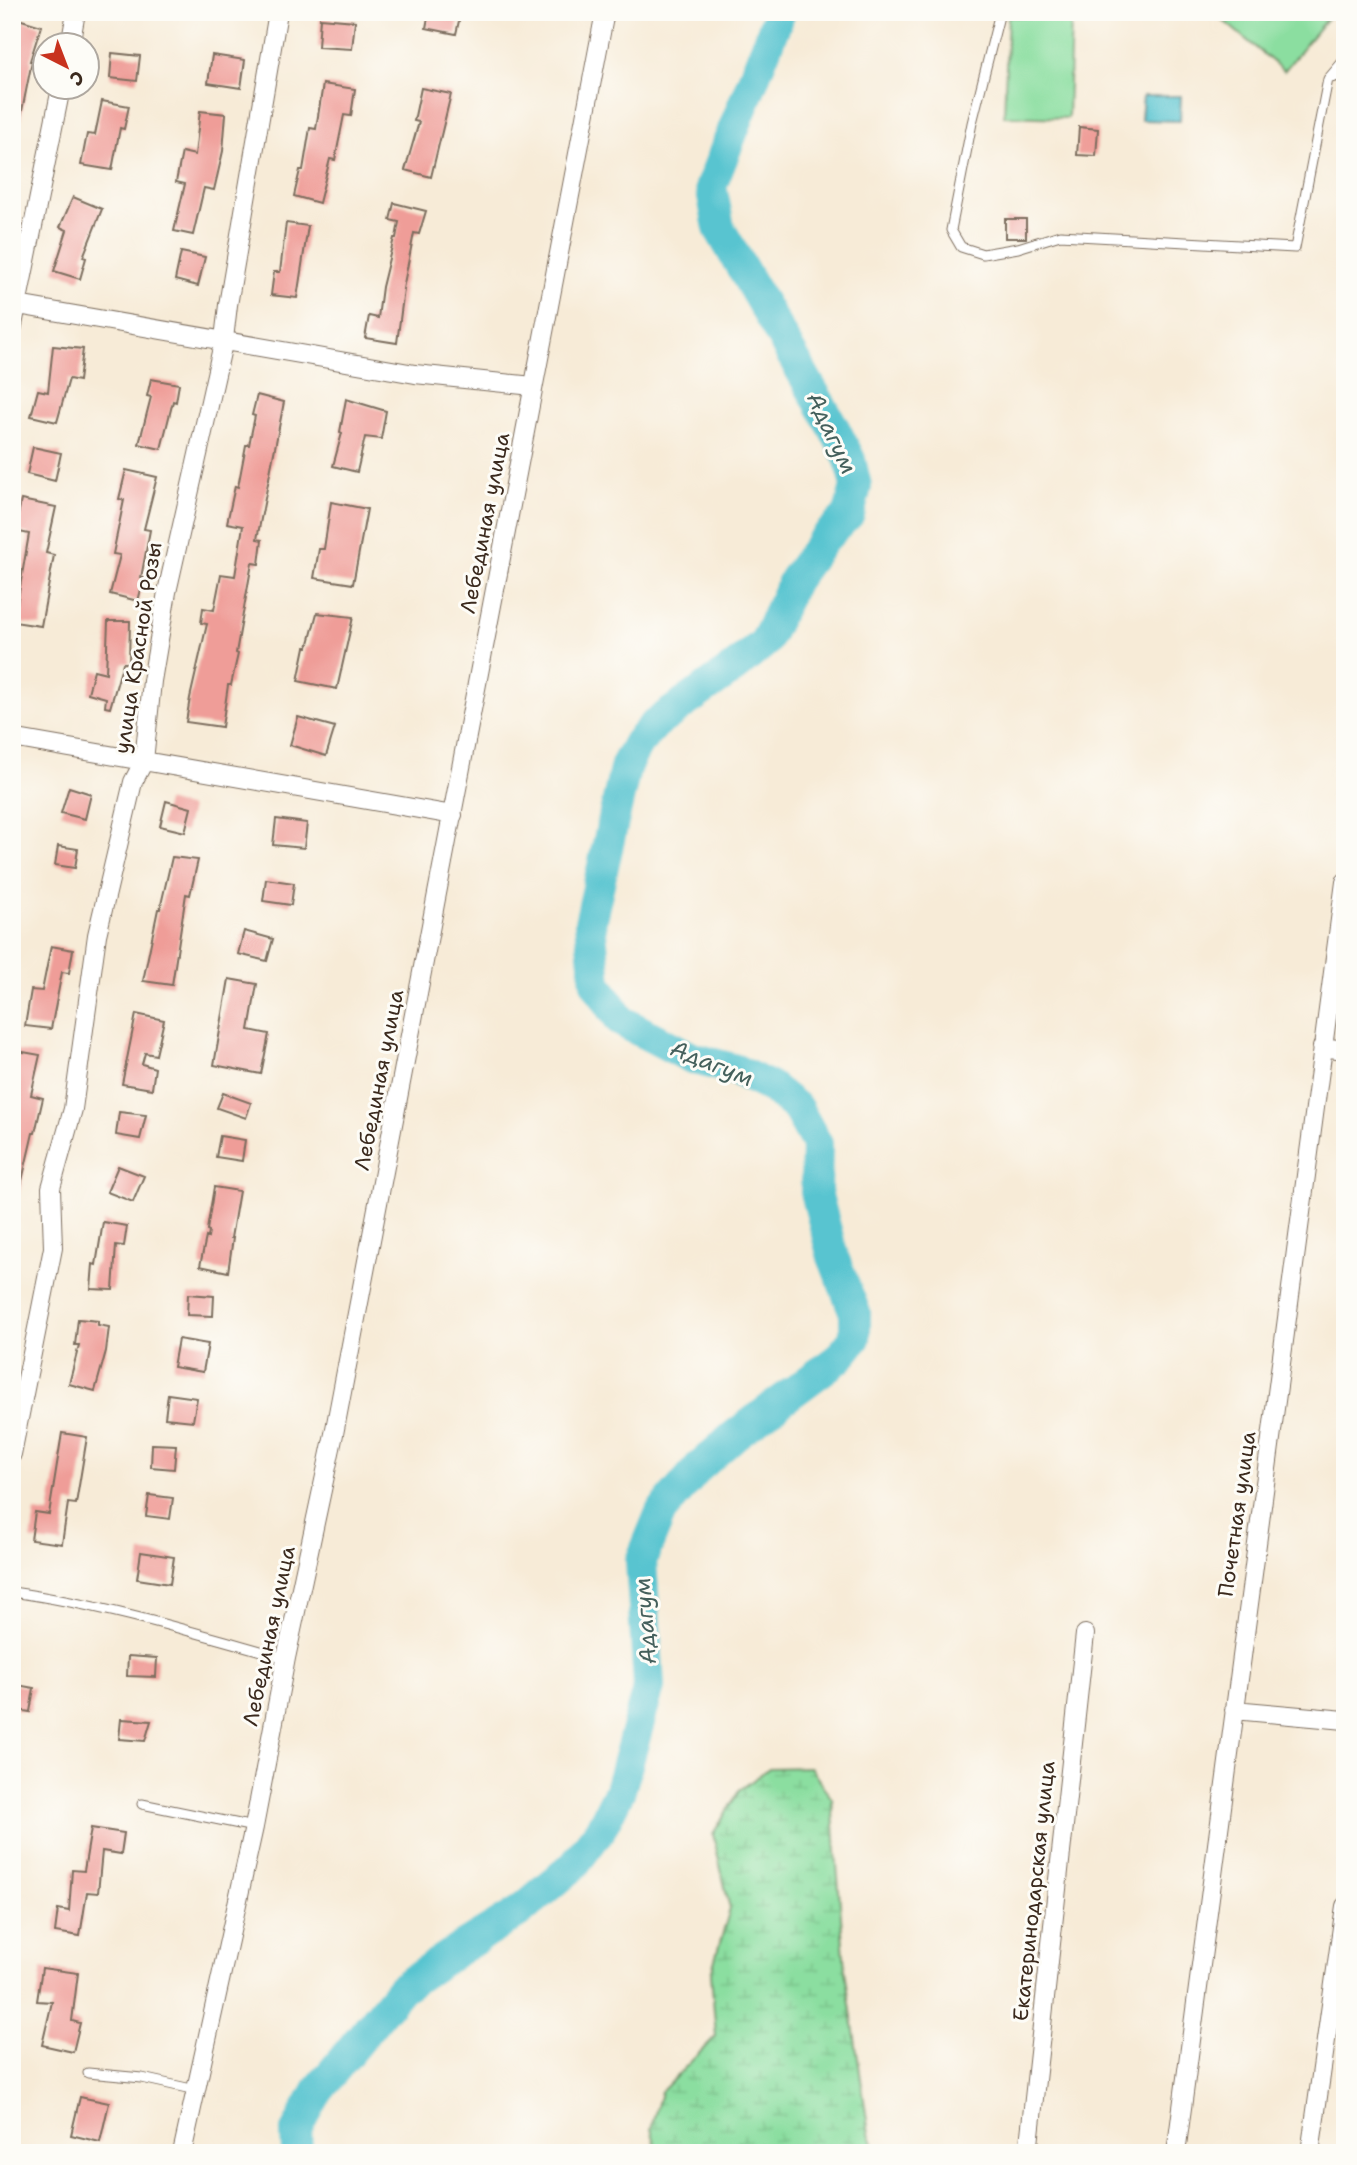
<svg xmlns="http://www.w3.org/2000/svg" width="1357" height="2165" viewBox="0 0 1357 2165" font-family="'Shantell Sans',sans-serif">
<defs>
<pattern id="wetland-marsh" width="20" height="14" patternUnits="userSpaceOnUse" patternTransform="scale(1.75)"><rect width="20" height="14" fill="#8bdea0"/><path d="M1 5h8M5 5V1M11 12h8M15 12V8" fill="none" stroke="#79bf89"/></pattern>
</defs>
<rect width="100%" height="100%" fill="#fdfcf7"/>
<filter id="ink" filterUnits="userSpaceOnUse"><feTurbulence type="fractalNoise" baseFrequency=".0143" numOctaves="2"/><feDisplacementMap in="SourceGraphic" scale="14" xChannelSelector="R" yChannelSelector="G"/><feConvolveMatrix kernelMatrix="1 2 1 2 8 2 1 2 1" color-interpolation-filters="sRGB"/></filter>
<filter id="wash" filterUnits="userSpaceOnUse"><feTurbulence type="fractalNoise" baseFrequency=".00686" numOctaves="4" result="noise"/><feDisplacementMap in="SourceGraphic" scale="28" xChannelSelector="R" yChannelSelector="G"/><feGaussianBlur stdDeviation="1.57" result="paint"/><feColorMatrix in="noise" values="0 0 0 0 0 0 0 0 0 0 0 0 0 0 0 0 0 1.4 0 .05"/><feComposite in="paint" operator="in"/></filter>
<g filter="url(#wash)">
<rect width="100%" height="100%" fill="#f7ebd7"/>
<path fill="#8bdea0" stroke="#63845f" stroke-width="2" d="M1213 12H1332L1284 71Z
M1008 16 1071 18 1068 118 1004 116Z"/>
<path fill="url(#wetland-marsh)" stroke="#63845f" stroke-width="2" d="M810 1767 832 1799 845 1970 869 2134 878 2153H658L651 2129 661 2092 716 2036 711 1973 730 1909 713 1834 739 1791 769 1768Z"/>
<path fill="#58c4d0" stroke="#4a7777" stroke-width="2" d="M1143 96H1181L1180 121 1141 120Z"/>
<g fill="none" stroke-linecap="round" stroke-linejoin="round">
<path stroke="#58c4d0" stroke-width="32" d="M297 2153 296 2131 318 2090 401 1988 456 1951 518 1913 573 1866 600 1830 620 1790 649 1686 641 1561 661 1512 699 1467 735 1435 839 1358 855 1338V1313L833 1257 816 1192 817 1144 797 1108 772 1088 736 1070 692 1058 621 1021 596 983 590 923 626 765 638 743 655 724 734 668 765 642 794 580 823 540 849 514 856 486 850 460 834 428 719 228 711 186 780 12"/>
</g>
<g id="blocks">
<path fill="#ef9d98" d="M429 12H461L456 34 426 28Z
M12 17 41 26 30 61H32L19 126 12 125Z
M320 18 355 21 352 49 318 47Z
M112 53 140 56 137 81 110 78Z
M212 55 245 60 241 88 208 83Z
M323 84 355 89 351 116 344 115 335 160 330 159 319 203 294 196 300 170H303L310 128 316 129Z
M421 88 451 94 431 177 405 170 419 122 414 121Z
M102 101 129 106 124 129 120 128 112 170 81 165 87 134 95 135Z
M200 111 226 114 223 151 214 190 204 188 193 235 174 231 185 184 176 182 182 152 195 155Z
M1079 127 1098 129 1096 156 1077 155Z
M73 197 102 209 83 257 86 258 80 279 54 271 67 230 60 227Z
M394 203 426 211 419 234 414 233 403 289H404L397 343 365 338 369 316 378 318 382 287 394 238H396L399 222 390 220Z
M1005 219H1026V238H1005Z
M286 223 308 226 297 298 271 295 274 272H280Z
M181 252 205 257 198 286 175 280Z
M53 346 83 349 79 381 69 379 57 422 31 416 38 390 48 392Z
M151 379 179 384 176 402 173 401 161 449 139 444 151 397 147 396Z
M257 395 284 402 257 539 262 540 259 564 252 563 236 653 238 654 231 685H228L222 727 186 722 190 698 207 624 201 623 203 608 214 610 221 574 235 576 243 526 227 523 235 486 238 487 246 445H249L255 416 252 415Z
M346 399 386 411 381 439 365 437 357 472 333 466 342 433 340 432Z
M33 447 61 453 55 481 27 474Z
M126 470 157 477 144 529 150 530 141 578H144L138 601 110 594 120 555 113 554 124 500 119 499Z
M21 500 56 507 46 553 54 555 41 626 14 622 29 534 15 531Z
M331 502 367 509 353 584 314 578 319 549H324Z
M317 613 353 617 337 689 298 681 305 647H308Z
M108 621H130L129 663H123L110 708 105 707 106 698 88 693 94 670 106 673Z
M298 717 335 727 326 756 290 745Z
M69 787 91 794 85 819 61 813Z
M166 801 191 808 185 832 160 826Z
M276 819 307 823 304 848 273 845Z
M58 846 78 849 75 868 55 865Z
M172 857 198 860 190 895 186 894 172 985 143 981 158 909H160Z
M266 879 294 883 291 905 263 901Z
M244 931 273 939 267 961 238 954Z
M51 946 73 950 69 973 62 972 51 1029 25 1026 31 990 42 991Z
M229 979 257 984 249 1030 269 1034 261 1074 214 1065Z
M136 1014 164 1020 156 1055 145 1053 142 1064 155 1068 152 1089 122 1084Z
M12 1050 40 1055 31 1095 43 1098 35 1133H33L18 1198H12V1105L16 1077H12Z
M223 1093 251 1103 246 1118 217 1108Z
M119 1112 146 1115 140 1139 116 1135Z
M220 1136 245 1140 242 1161 216 1157Z
M118 1166 144 1176 133 1202 107 1192Z
M214 1187 239 1191 231 1238H233L228 1272 200 1266 206 1237 208 1238 209 1231 207 1230Z
M103 1222 127 1226 124 1246 116 1245 113 1290 91 1289 93 1264 96 1265Z
M188 1294 214 1296 213 1316 187 1315Z
M78 1319 98 1321V1325L109 1327 106 1351 95 1391 69 1384 79 1345H75Z
M178 1339 208 1344 203 1372 173 1367Z
M168 1394 197 1398 193 1421 165 1418Z
M62 1433 87 1437 76 1504 68 1503 62 1544 31 1540 35 1512 49 1514Z
M152 1444 176 1445 174 1469 151 1467Z
M149 1495 173 1498 170 1519 146 1516Z
M141 1552 174 1557 170 1584 137 1579Z
M128 1656 157 1658 156 1677 127 1676Z
M12 1684 34 1688 30 1712 12 1709Z
M121 1719 151 1721 145 1741 119 1739Z
M91 1828 124 1833 121 1854 102 1851 98 1893 87 1892 80 1936 55 1932 58 1909 69 1911 72 1870 84 1871Z
M42 1968 78 1973 72 2021 80 2023 73 2052 42 2045 52 2002 37 2001Z
M80 2097 109 2103 100 2142 71 2135Z"/>
</g>
</g>
<g filter="url(#ink)">
<use href="#blocks" fill-opacity="0" stroke="#7d6e5f" stroke-width="2"/>
<g fill="none" stroke-linecap="round" stroke-linejoin="round">
<defs>
<path id="service" d="M1000 12 972 123 951 230 961 247 983 254 1018 248 1060 235 1295 248 1328 79 1345 74
M1329 78 1345 59
M12 1592C105 1605 196 1633 286 1658
M142 1804 254 1827
M88 2073 142 2078 196 2090
M72 2151 74 2153"/>
<path id="minor" d="M70 46 76 12
M12 304 415 374 533 386
M12 330 61 88
M12 738 453 815
M1322 1047 1345 1050
M12 1454 53 1248 51 1188 73 1109 97 935 133 782 144 761 152 681 167 592 224 339 228 305 278 12
M1234 1710 1345 1720
M182 2153 254 1827 286 1658 334 1434 605 12
M1028 2153 1085 1634
M1176 2153 1345 882
M1310 2153 1345 1906"/>
</defs>
<use href="#service" stroke="#7d6e5f" stroke-width="11"/>
<use href="#minor" stroke="#7d6e5f" stroke-width="20"/>
<use href="#service" stroke="#fff" stroke-width="9"/>
<use href="#minor" stroke="#fff" stroke-width="18"/>
</g>
</g>
<g text-anchor="middle" dominant-baseline="central" stroke-width="6" stroke-linejoin="round" paint-order="stroke">
<g font-size="21" fill="#3b2a1e" stroke="#fdfcf7">
<text transform="translate(485 523) rotate(-79)">Лебединая улица</text>
<text transform="translate(138 648) rotate(-81)">улица Красной Розы</text>
<text transform="translate(379 1080) rotate(-79)">Лебединая улица</text>
<text transform="translate(1237 1514) rotate(-82)">Почетная улица</text>
<text transform="translate(269 1636) rotate(-78)">Лебединая улица</text>
<text transform="translate(1034 1891) rotate(-84)">Екатеринодарская улица</text>
</g>
<g font-size="23" font-style="italic" fill="#45605c" stroke="#fdfcf7">
<text transform="translate(832 433) rotate(65)">Адагум</text>
<text transform="translate(712 1063) rotate(22)">Адагум</text>
<text transform="translate(645 1621) rotate(-94)">Адагум</text>
</g>
</g>
<rect width="1357" height="2165" fill="none" stroke="#fdfcf7" stroke-width="42"/>
<g transform="translate(66 66) rotate(138)"><circle r="33" fill="#fdfcf7" stroke="#afa8a0" stroke-width="2"/>
<path d="M0-5L12 26L0 18L-12 26Z" fill="#c8321e"/>
<text y="-10" font-size="19" font-weight="bold" text-anchor="middle" fill="#3b2a1e">С</text>
</g>
</svg>
